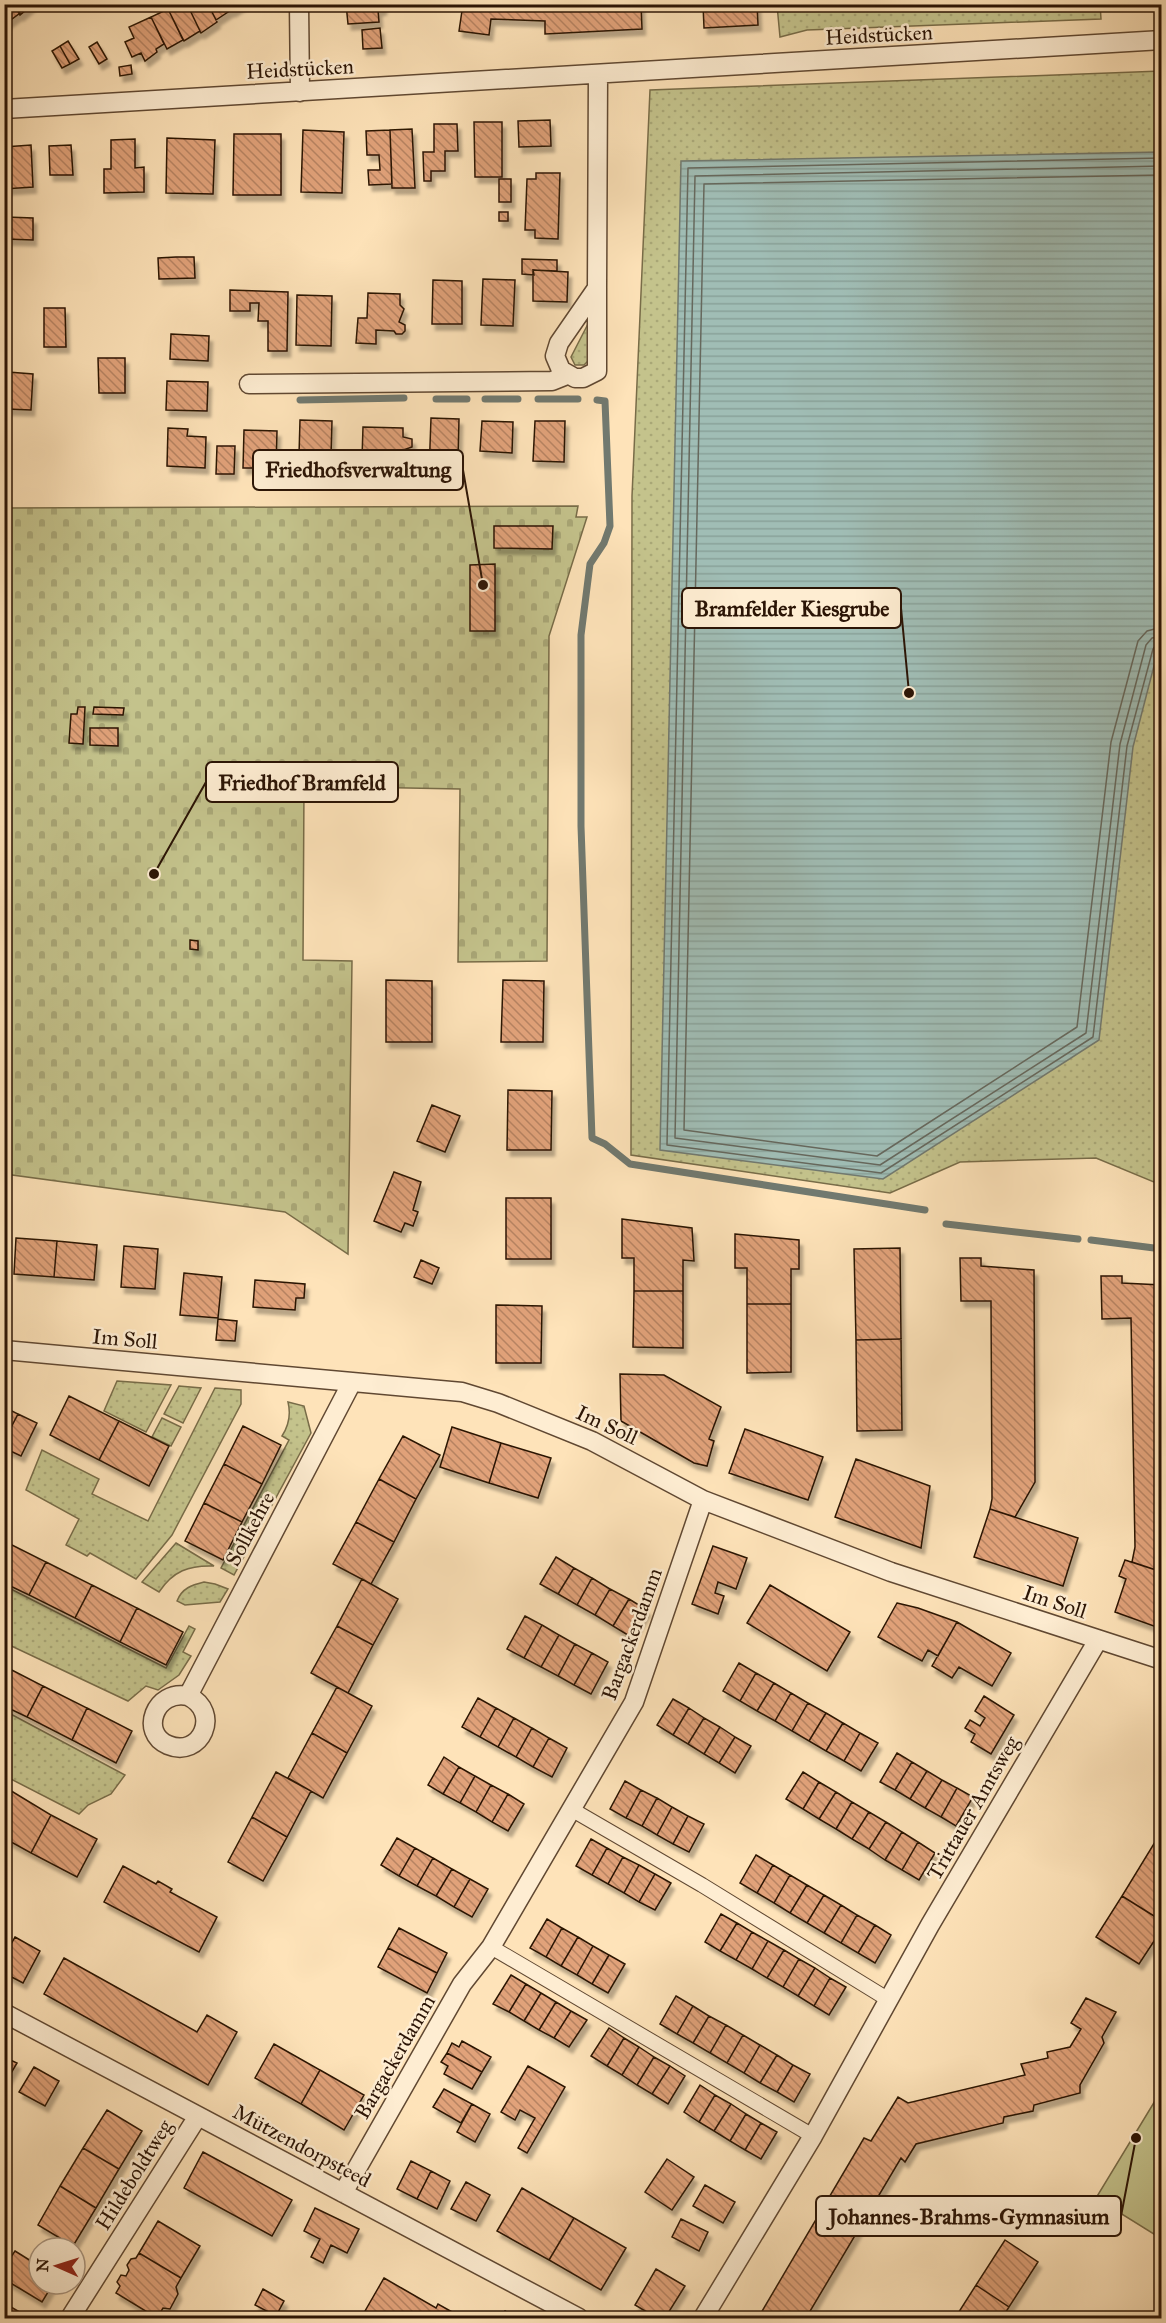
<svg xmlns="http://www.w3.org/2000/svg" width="1166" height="2323" viewBox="0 0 1166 2323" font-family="'IM FELL Great Primer',serif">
<defs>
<pattern id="grass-dots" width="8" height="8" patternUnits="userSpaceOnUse" patternTransform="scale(1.5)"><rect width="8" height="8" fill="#c4c38c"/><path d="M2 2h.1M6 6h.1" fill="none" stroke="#a9a777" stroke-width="1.8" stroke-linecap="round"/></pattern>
<pattern id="cemetery-stones" width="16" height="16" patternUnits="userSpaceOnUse" patternTransform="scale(1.5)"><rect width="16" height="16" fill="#c4c38c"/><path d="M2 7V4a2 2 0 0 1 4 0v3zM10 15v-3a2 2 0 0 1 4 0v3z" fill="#a9a777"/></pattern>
<pattern id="water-rules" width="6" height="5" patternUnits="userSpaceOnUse" patternTransform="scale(1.5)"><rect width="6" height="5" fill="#a0bdb5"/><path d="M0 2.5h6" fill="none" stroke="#8aa29a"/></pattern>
<pattern id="building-back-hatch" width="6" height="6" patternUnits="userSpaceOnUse" patternTransform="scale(1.5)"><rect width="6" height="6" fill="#e1a27a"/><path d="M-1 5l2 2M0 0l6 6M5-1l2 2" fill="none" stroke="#b78362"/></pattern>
<filter id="shadow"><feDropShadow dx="3.5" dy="6" stdDeviation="1.5" flood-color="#0004"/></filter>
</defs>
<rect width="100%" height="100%" fill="#fee3b9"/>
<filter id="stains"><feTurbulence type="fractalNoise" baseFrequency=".00333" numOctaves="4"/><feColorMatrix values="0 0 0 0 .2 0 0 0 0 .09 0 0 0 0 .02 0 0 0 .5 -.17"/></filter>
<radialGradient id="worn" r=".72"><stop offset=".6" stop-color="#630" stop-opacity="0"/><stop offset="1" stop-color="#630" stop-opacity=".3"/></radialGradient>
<path fill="url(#grass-dots)" stroke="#786c48" stroke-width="1.5" d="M1100 4 1101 19 807 30 780 37 777 5Z
M1161 71V1185L1096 1158 960 1162 890 1193 631 1155 632 496 650 90Z
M590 320 589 360 584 365H575L571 357Z
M117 1381 171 1385 146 1432 104 1411Z
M179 1386 201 1388 183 1423 164 1414Z
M215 1388 241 1390V1404L172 1535 136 1579 90 1553 87 1556 66 1545 79 1519 26 1490 42 1450 99 1479 92 1494 148 1521Z
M288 1402 304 1406 311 1433 234 1575 221 1568 289 1440 282 1436C289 1425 291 1414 288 1402Z
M162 1418 181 1427 171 1446 152 1437Z
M176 1543 214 1566C189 1565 173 1571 159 1592L142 1582Z
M204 1582 215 1584 228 1589 220 1602 185 1605 177 1601C182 1588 192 1585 204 1582Z
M5 1586 166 1668 189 1626 195 1629 183 1652 191 1656 179 1675 158 1690 146 1686 128 1701 5 1643Z
M5 1711 125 1775 111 1794 88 1805 79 1814 5 1776Z"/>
<path fill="url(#cemetery-stones)" stroke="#786c48" stroke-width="1.5" d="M578 506 576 517H587L549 636 547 961 458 962 460 789 304 786 303 960 352 961 348 1254 285 1212 5 1174V508Z"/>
<path fill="#c4c38c" stroke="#786c48" stroke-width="1.5" d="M1161 2091 1162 2229 1157 2236 1096 2198Z"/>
<path fill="url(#water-rules)" stroke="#71796f" stroke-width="1.5" d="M1161 152V639L1133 747 1099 1040 883 1179 660 1150 681 161Z"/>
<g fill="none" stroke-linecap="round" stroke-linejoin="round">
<path stroke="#66685d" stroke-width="1.5" d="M1162 158 688 168 667 1145 881 1173 1093 1037 1127 746 1153 649 1156 645 1162 644
M1162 166 695 176 675 1138 880 1165 1086 1033 1120 744 1146 645 1152 638 1162 636
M1162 175 704 184 684 1130 877 1156 1077 1027 1111 742 1138 641 1147 631 1162 627"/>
<path stroke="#71796f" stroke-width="7" d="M436 399H467
M485 399H518
M538 399H578
M300 400 404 398
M597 400 605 401 610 526 604 543 590 564 581 635V826L592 1138 605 1144 630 1164 925 1210
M946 1224 1078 1239
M1091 1240 1162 1249"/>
</g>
<path fill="url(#building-back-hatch)" stroke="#2b1405" stroke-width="1.5" filter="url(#shadow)" d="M4 4H14L20 13 4 25Z
M14 4H33L20 15Z
M176 4H187L200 31 184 41 168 9Z
M187 4H208L217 22 201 33Z
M208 4H228L231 10 216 20Z
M228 4H243L232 11Z
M346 4H383V9L378 10 379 22 348 24Z
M463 4 506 9 507 4H641L642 29 545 34V21L491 19 489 35 459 31Z
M703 4H757L758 25 704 28Z
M168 9 183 40 167 49 151 17Z
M151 17 164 44 156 49 157 52 145 61 141 53 132 57 125 42 134 38 129 27Z
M380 28 382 48 363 49 362 30Z
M68 41 79 59 70 64 60 46Z
M97 42 107 59 99 64 89 47Z
M60 46 70 64 62 68 52 51Z
M131 65 132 74 120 76 119 67Z
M550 120 551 146 519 147 518 121Z
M474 122H502V177H475Z
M434 124H457L458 151H445V171H431V181H424L423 152H434Z
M412 129 415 188H392L390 130Z
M303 130 344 132 342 193 301 192Z
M390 130 392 184 369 185 368 170H380L379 155H367L366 131Z
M234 134H281V195H233Z
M167 138 215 140 213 194 166 193Z
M135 139V168L144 167V192L104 193V169H111V140Z
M31 145 33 187 4 189V147Z
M71 145 73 175H50L49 146Z
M536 173H560L558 239 535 238V230H525L527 179H536Z
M499 179H511V202H499Z
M499 212H508V221H499Z
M6 217 33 218V240L6 239Z
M176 257H194L195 278 159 279 158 258Z
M522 259 557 260V271L533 270 534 275 522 274Z
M533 270 568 272 567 302 533 301Z
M483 279 515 280 513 326 481 325Z
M433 280 462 281V324H432Z
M230 290 288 292 287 351H268V321H258L259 303H250V311H230Z
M368 293 400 294V305L404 309 399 322 405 325V331L402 334H396L394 331 376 330V344L356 343 358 318H367Z
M297 295 332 296 331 346 296 345Z
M44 308H65L66 347H44Z
M171 334 209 336 208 361 170 359Z
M98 358H125V393H99Z
M8 372 33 374 31 410 7 409Z
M167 381 208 382 207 411 166 410Z
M431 418 459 419 458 459H446V473H429Z
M300 420 332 421 331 456 299 455Z
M482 421 513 422 512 453 480 451Z
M535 421H565L564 462 533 461Z
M363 427 403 428V437L412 439V447L403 450 402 459 362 458Z
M168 428 188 429 187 436 206 437 205 468 167 466Z
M244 430 277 431 276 468H243Z
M217 446H235L234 474H216Z
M494 526H553L552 549 494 548Z
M495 564V631H470V565Z
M78 707H85L83 744 69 743 71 714H77Z
M94 707 124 708 123 715 93 714Z
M90 728H118V746L90 745Z
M190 940 198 941V950L190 949Z
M386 980 432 981V1042H386Z
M503 980 544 981 543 1042H501Z
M508 1090 552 1091 551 1150H507Z
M432 1105 460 1116 445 1152 417 1141Z
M394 1172 421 1182 413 1210 418 1212 413 1226 405 1223 401 1232 374 1221Z
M506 1198H551V1259H506Z
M622 1219 692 1228 694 1261 683 1260V1291H634V1258H622Z
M735 1234 799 1240V1269H791V1304H747V1268H735Z
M16 1238 57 1241 54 1277 14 1274Z
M57 1241 97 1245 94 1280 54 1277Z
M124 1246 158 1249 155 1289 121 1287Z
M900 1248 901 1339 856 1340 854 1249Z
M960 1258H981V1266L1034 1270 1035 1482 1015 1517 990 1509 992 1499 991 1301H961Z
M421 1260 439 1268 432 1284 414 1277Z
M184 1273 222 1277 218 1318 180 1315Z
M1101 1276H1122V1283L1162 1285V1572L1132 1562 1135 1547 1131 1318 1102 1319Z
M255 1280 305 1284 304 1298H296L295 1310 253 1307Z
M634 1291H683V1348L633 1347Z
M747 1304H791V1372L747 1373Z
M496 1305 542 1306 541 1363H496Z
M218 1319 237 1321 235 1341 216 1340Z
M901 1339 902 1430 857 1431 856 1340Z
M620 1374 664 1375 721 1407 709 1439 714 1441 707 1466 694 1463 621 1421Z
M69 1396 119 1421 99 1460 50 1435Z
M4 1407 18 1414 4 1441Z
M18 1414 37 1423 21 1456 4 1448V1441Z
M119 1421 169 1446 149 1486 99 1460Z
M243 1426 281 1445 262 1484 224 1464Z
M452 1427 501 1443 489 1483 440 1467Z
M745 1429 823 1457 808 1500 729 1473Z
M403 1436 440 1455 416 1499 379 1479Z
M501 1443 551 1458 538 1498 489 1483Z
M856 1459 930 1486 921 1548 835 1517Z
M224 1464 262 1484 242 1522 204 1503Z
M379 1479 416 1499 394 1542 356 1522Z
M204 1503 242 1522 223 1560 185 1541Z
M990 1509 1078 1538 1063 1586 974 1557Z
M356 1522 394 1542 371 1584 333 1564Z
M4 1541 46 1562 29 1595 4 1583Z
M713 1546 747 1558 736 1589 718 1582 715 1593 724 1596 718 1614 692 1604Z
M556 1557 574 1568 558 1594 540 1584Z
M1125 1560 1162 1572V1629L1115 1612 1126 1579 1119 1576Z
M46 1562 92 1585 75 1618 29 1595Z
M574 1568 592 1578 577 1605 558 1594Z
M592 1578 610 1589 595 1615 577 1605Z
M362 1579 398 1599 373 1645 337 1626Z
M92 1585 137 1608 120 1642 75 1618Z
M770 1585 850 1632 827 1671 747 1623Z
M610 1589 629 1599 613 1626 595 1615Z
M629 1599 647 1610 631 1637 613 1626Z
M897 1603 918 1608 957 1622 938 1656 928 1650 922 1661 878 1637Z
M137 1608 183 1632 166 1665 120 1642Z
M525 1616 542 1625 524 1658 507 1649Z
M957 1622 1011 1653 992 1686 959 1667 952 1678 932 1666Z
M542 1625 559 1635 541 1667 524 1658Z
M337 1626 373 1645 348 1693 311 1673Z
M559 1635 575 1644 558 1676 541 1667Z
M575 1644 592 1653 574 1685 558 1676Z
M592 1653 608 1662 591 1694 574 1685Z
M739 1663 756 1673 740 1701 723 1691Z
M4 1666 43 1686 27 1717 4 1706Z
M756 1673 774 1683 757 1711 740 1701Z
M774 1683 791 1693 775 1721 757 1711Z
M43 1686 87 1708 72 1740 27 1717Z
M337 1687 372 1706 347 1753 312 1733Z
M791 1693 808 1703 792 1731 775 1721Z
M984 1696 1014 1715 991 1754 971 1742 975 1734 965 1728 970 1720 980 1726 985 1718 975 1711Z
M478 1698 496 1708 480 1737 462 1727Z
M673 1699 689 1708 673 1735 657 1725Z
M808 1703 826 1713 809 1741 792 1731Z
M87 1708 132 1731 116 1763 72 1740Z
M496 1708 514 1718 498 1747 480 1737Z
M689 1708 704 1718 688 1744 673 1735Z
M826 1713 843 1723 826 1751 809 1741Z
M514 1718 532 1728 516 1757 498 1747Z
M704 1718 720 1727 704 1754 688 1744Z
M843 1723 860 1733 844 1761 826 1751Z
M720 1727 735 1737 719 1763 704 1754Z
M532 1728 549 1738 533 1767 516 1757Z
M312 1733 347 1753 323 1798 288 1778Z
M860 1733 878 1743 861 1771 844 1761Z
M735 1737 751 1746 735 1773 719 1763Z
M549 1738 567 1748 552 1777 533 1767Z
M897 1753 912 1762 895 1790 880 1782Z
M444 1757 459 1767 443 1794 428 1785Z
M912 1762 927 1771 910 1799 895 1790Z
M459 1767 475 1776 460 1803 443 1794Z
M927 1771 942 1780 925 1808 910 1799Z
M276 1772 311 1791 287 1837 252 1817Z
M803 1772 819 1782 803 1809 786 1799Z
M475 1776 491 1785 476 1812 460 1803Z
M942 1780 957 1788 941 1817 925 1808Z
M625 1781 641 1790 626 1818 610 1809Z
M819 1782 836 1792 819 1819 803 1809Z
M491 1785 508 1794 492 1822 476 1812Z
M957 1788 973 1797 956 1826 941 1817Z
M8 1789 51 1815 31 1853 4 1838V1796Z
M641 1790 657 1798 642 1826 626 1818Z
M836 1792 852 1802 836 1829 819 1819Z
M508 1794 524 1804 508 1831 492 1822Z
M657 1798 672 1807 657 1835 642 1826Z
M852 1802 869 1812 852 1839 836 1829Z
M672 1807 688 1816 673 1844 657 1835Z
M869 1812 886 1822 869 1849 852 1839Z
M51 1815 97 1839 77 1877 31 1853Z
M688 1816 704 1824 689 1852 673 1844Z
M252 1817 287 1837 263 1881 228 1862Z
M886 1822 902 1832 885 1860 869 1849Z
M902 1832 918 1842 902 1870 885 1860Z
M1162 1833V1846L1155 1842Z
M397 1838 415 1848 399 1876 381 1865Z
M591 1839 607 1848 592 1875 576 1866Z
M918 1842 935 1853 919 1880 902 1870Z
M1155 1842 1162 1846V1921L1122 1896Z
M415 1848 433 1858 417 1886 399 1876Z
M607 1848 623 1857 608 1884 592 1875Z
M756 1855 773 1865 757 1893 740 1883Z
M623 1857 639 1865 624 1893 608 1884Z
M433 1858 452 1869 436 1896 417 1886Z
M639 1865 655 1874 639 1902 624 1893Z
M773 1865 790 1875 774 1903 757 1893Z
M123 1866 156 1884 158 1881 172 1889 170 1892 217 1917 199 1952 104 1902Z
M452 1869 470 1879 454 1907 436 1896Z
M655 1874 671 1883 655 1910 639 1902Z
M790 1875 807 1885 790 1913 774 1903Z
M470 1879 488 1889 472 1917 454 1907Z
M807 1885 824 1895 807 1923 790 1913Z
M824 1895 841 1905 824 1933 807 1923Z
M1122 1896 1162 1921V1929L1139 1964 1096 1937Z
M841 1905 857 1915 841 1943 824 1933Z
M721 1914 737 1923 720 1951 705 1942Z
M857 1915 875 1925 858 1953 841 1943Z
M547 1919 562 1928 546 1957 530 1948Z
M737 1923 752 1932 736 1960 720 1951Z
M875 1925 891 1935 875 1963 858 1953Z
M399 1928 447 1953 437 1973 388 1948Z
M562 1928 578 1937 561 1966 546 1957Z
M752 1932 768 1941 752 1969 736 1960Z
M15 1937 40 1951 23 1983 4 1973V1957Z
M578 1937 593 1946 577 1975 561 1966Z
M768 1941 784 1950 767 1978 752 1969Z
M593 1946 609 1955 592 1984 577 1975Z
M388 1948 437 1973 427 1993 378 1967Z
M784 1950 799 1959 783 1987 767 1978Z
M609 1955 625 1964 608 1993 592 1984Z
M64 1958 197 2032 207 2015 237 2032 208 2085 44 1994Z
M799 1959 815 1968 798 1996 783 1987Z
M815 1968 830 1978 814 2006 798 1996Z
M511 1975 526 1984 509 2012 493 2004Z
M830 1978 846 1987 829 2015 814 2006Z
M526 1984 541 1993 524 2021 509 2012Z
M541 1993 556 2002 539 2030 524 2021Z
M676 1996 693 2006 677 2034 660 2024Z
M1086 1998 1116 2012 1102 2037 1104 2043 1080 2085V2093L1034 2105 1033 2111 1004 2117 1003 2123 916 2144 905 2162 901 2158 806 2318H758L864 2138 871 2141 898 2097 908 2103 1025 2075 1021 2064 1048 2058 1047 2052 1070 2047 1081 2029 1071 2023Z
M556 2002 571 2011 554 2038 539 2030Z
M693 2006 709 2016 693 2043 677 2034Z
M571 2011 587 2020 569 2047 554 2038Z
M709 2016 726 2025 710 2053 693 2043Z
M726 2025 743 2035 727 2063 710 2053Z
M609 2028 624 2038 607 2066 591 2056Z
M743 2035 760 2045 744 2073 727 2063Z
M624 2038 639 2047 622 2075 607 2066Z
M462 2041 491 2057 482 2072 447 2053 452 2043 459 2047Z
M274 2044 320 2070 301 2104 255 2078Z
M760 2045 777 2055 760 2083 744 2073Z
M639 2047 654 2057 637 2085 622 2075Z
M447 2053 482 2072 472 2089 444 2074 448 2066 441 2062Z
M777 2055 793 2065 777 2092 760 2083Z
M4 2057 17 2063 4 2085Z
M654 2057 670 2066 652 2094 637 2085Z
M793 2065 810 2074 794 2102 777 2092Z
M528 2066 565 2087 527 2153 518 2148 535 2118 520 2110 515 2120 501 2112Z
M670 2066 685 2076 668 2104 652 2094Z
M34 2067 59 2081 45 2106 19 2092Z
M320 2070 364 2095 344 2130 301 2104Z
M700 2085 715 2095 699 2122 684 2112Z
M444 2089 472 2104 461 2123 433 2107Z
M715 2095 731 2104 714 2131 699 2122Z
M472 2104 490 2114 475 2142 457 2132Z
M731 2104 746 2114 730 2141 714 2131Z
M107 2110 142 2131 119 2169 83 2148Z
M746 2114 761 2123 745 2150 730 2141Z
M761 2123 777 2132 761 2159 745 2150Z
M83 2148 119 2169 96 2208 60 2186Z
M203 2152 292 2200 272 2236 184 2188Z
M667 2159 694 2177 672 2210 645 2192Z
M411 2161 431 2171 417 2199 397 2189Z
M431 2171 450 2181 437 2209 417 2199Z
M466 2182 490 2195 476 2221 451 2209Z
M705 2185 735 2202 723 2223 693 2206Z
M60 2186 96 2208 73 2246 38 2225Z
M522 2188 574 2218 549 2260 497 2231Z
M315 2208 359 2229 347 2253 331 2245 323 2263 311 2257 320 2239 304 2231Z
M574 2218 626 2248 601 2290 549 2260Z
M681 2219 708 2232 699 2251 672 2237Z
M158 2221 200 2246 181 2278 139 2253Z
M1005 2240 1038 2262 1009 2307 976 2285Z
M15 2251 39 2266V2284H53L42 2302 4 2279V2267Z
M139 2253 181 2278 176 2287 178 2294 170 2309 163 2308 157 2318 116 2293 120 2286 117 2282 121 2275 126 2276 129 2270 127 2265 131 2259 136 2258Z
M656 2269 685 2286 665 2318H657L635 2305Z
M384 2278 436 2308 438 2304 463 2318H361Z
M976 2285 1009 2307 1002 2318H955Z
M263 2289 284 2301 276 2316 255 2305Z
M4 2303 30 2318H4Z
M505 2311 517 2318H501Z"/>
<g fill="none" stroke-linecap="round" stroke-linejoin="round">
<defs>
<path id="pedestrian" d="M571 1809 702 1885 889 2000
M491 1947 813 2136"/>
<path id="minor" d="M299 4 300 92
M4 109 1162 40
M597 288V371L583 378H575L561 370 555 356 559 343 597 288 598 74
M249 384 552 381 567 375
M4 1350 462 1392 498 1403 592 1441 703 1500 891 1572 1162 1660
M188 1696C222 1712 201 1759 168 1745 139 1733 155 1689 188 1696L352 1382
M4 2013 579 2318
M343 2193 462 1984 491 1947 634 1702 703 1500
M70 2318 198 2116
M703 2318 813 2136 930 1925 1098 1640"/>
</defs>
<use href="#pedestrian" stroke="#604832" stroke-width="16"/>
<use href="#minor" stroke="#604832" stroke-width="21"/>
<use href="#pedestrian" stroke="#feedd2" stroke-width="14"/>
<use href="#minor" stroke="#feedd2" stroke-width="18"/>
</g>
<g text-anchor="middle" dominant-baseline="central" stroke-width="5" stroke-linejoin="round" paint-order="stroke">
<g font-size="21" fill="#2b1405" stroke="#feedd2">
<text transform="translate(879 35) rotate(-3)">Heidstücken</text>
<text transform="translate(300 69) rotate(-3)">Heidstücken</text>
<text transform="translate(125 1339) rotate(5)">Im Soll</text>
<text transform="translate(607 1425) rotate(25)">Im Soll</text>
<text transform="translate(250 1529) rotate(-62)">Sollkehre</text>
<text transform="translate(1055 1602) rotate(18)">Im Soll</text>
<text transform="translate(632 1634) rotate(-70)">Bargackerdamm</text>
<text transform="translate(973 1808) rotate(-60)">Trittauer Amtsweg</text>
<text transform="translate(395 2057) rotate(-60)">Bargackerdamm</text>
<text transform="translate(302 2146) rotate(28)">Mützendorpsteed</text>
<text transform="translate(134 2175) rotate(-58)">Hildeboldtweg</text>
</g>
</g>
<path fill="none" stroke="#2b1405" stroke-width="2" d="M483 585L463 470M909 693L901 608M154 874L206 782M1136 2138L1121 2216"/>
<g fill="#2b1405" stroke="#feedd2" stroke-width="2">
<circle cx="483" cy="585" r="6"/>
<circle cx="909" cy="693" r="6"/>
<circle cx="154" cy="874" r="6"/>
<circle cx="1136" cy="2138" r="6"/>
</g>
<g fill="#feedd2" stroke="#2b1405" stroke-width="2">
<rect x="253" y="450" width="210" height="40" rx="6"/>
<rect x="682" y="588" width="219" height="40" rx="6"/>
<rect x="206" y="762" width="192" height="40" rx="6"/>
<rect x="816" y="2196" width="305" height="40" rx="6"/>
</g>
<g font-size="22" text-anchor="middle" font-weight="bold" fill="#2b1405">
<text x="358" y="477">Friedhofsverwaltung</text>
<text x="792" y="616">Bramfelder Kiesgrube</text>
<text x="302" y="790">Friedhof Bramfeld</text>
<text x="969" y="2224">Johannes-Brahms-Gymnasium</text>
</g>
<rect width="1166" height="2323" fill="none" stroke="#fee3b9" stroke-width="24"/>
<rect x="6" y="6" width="1154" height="2311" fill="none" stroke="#2b1405" stroke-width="3"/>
<rect x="12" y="12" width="1142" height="2299" fill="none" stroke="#2b1405" stroke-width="1.5"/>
<g transform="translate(57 2266) rotate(273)"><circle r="28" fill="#feedd2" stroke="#aa9680" stroke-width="1.5"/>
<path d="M0-4.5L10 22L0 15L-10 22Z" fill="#8f2418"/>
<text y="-9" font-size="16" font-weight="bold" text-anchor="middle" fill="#2b1405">N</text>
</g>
<rect width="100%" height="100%" filter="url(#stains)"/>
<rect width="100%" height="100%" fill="url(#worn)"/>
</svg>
